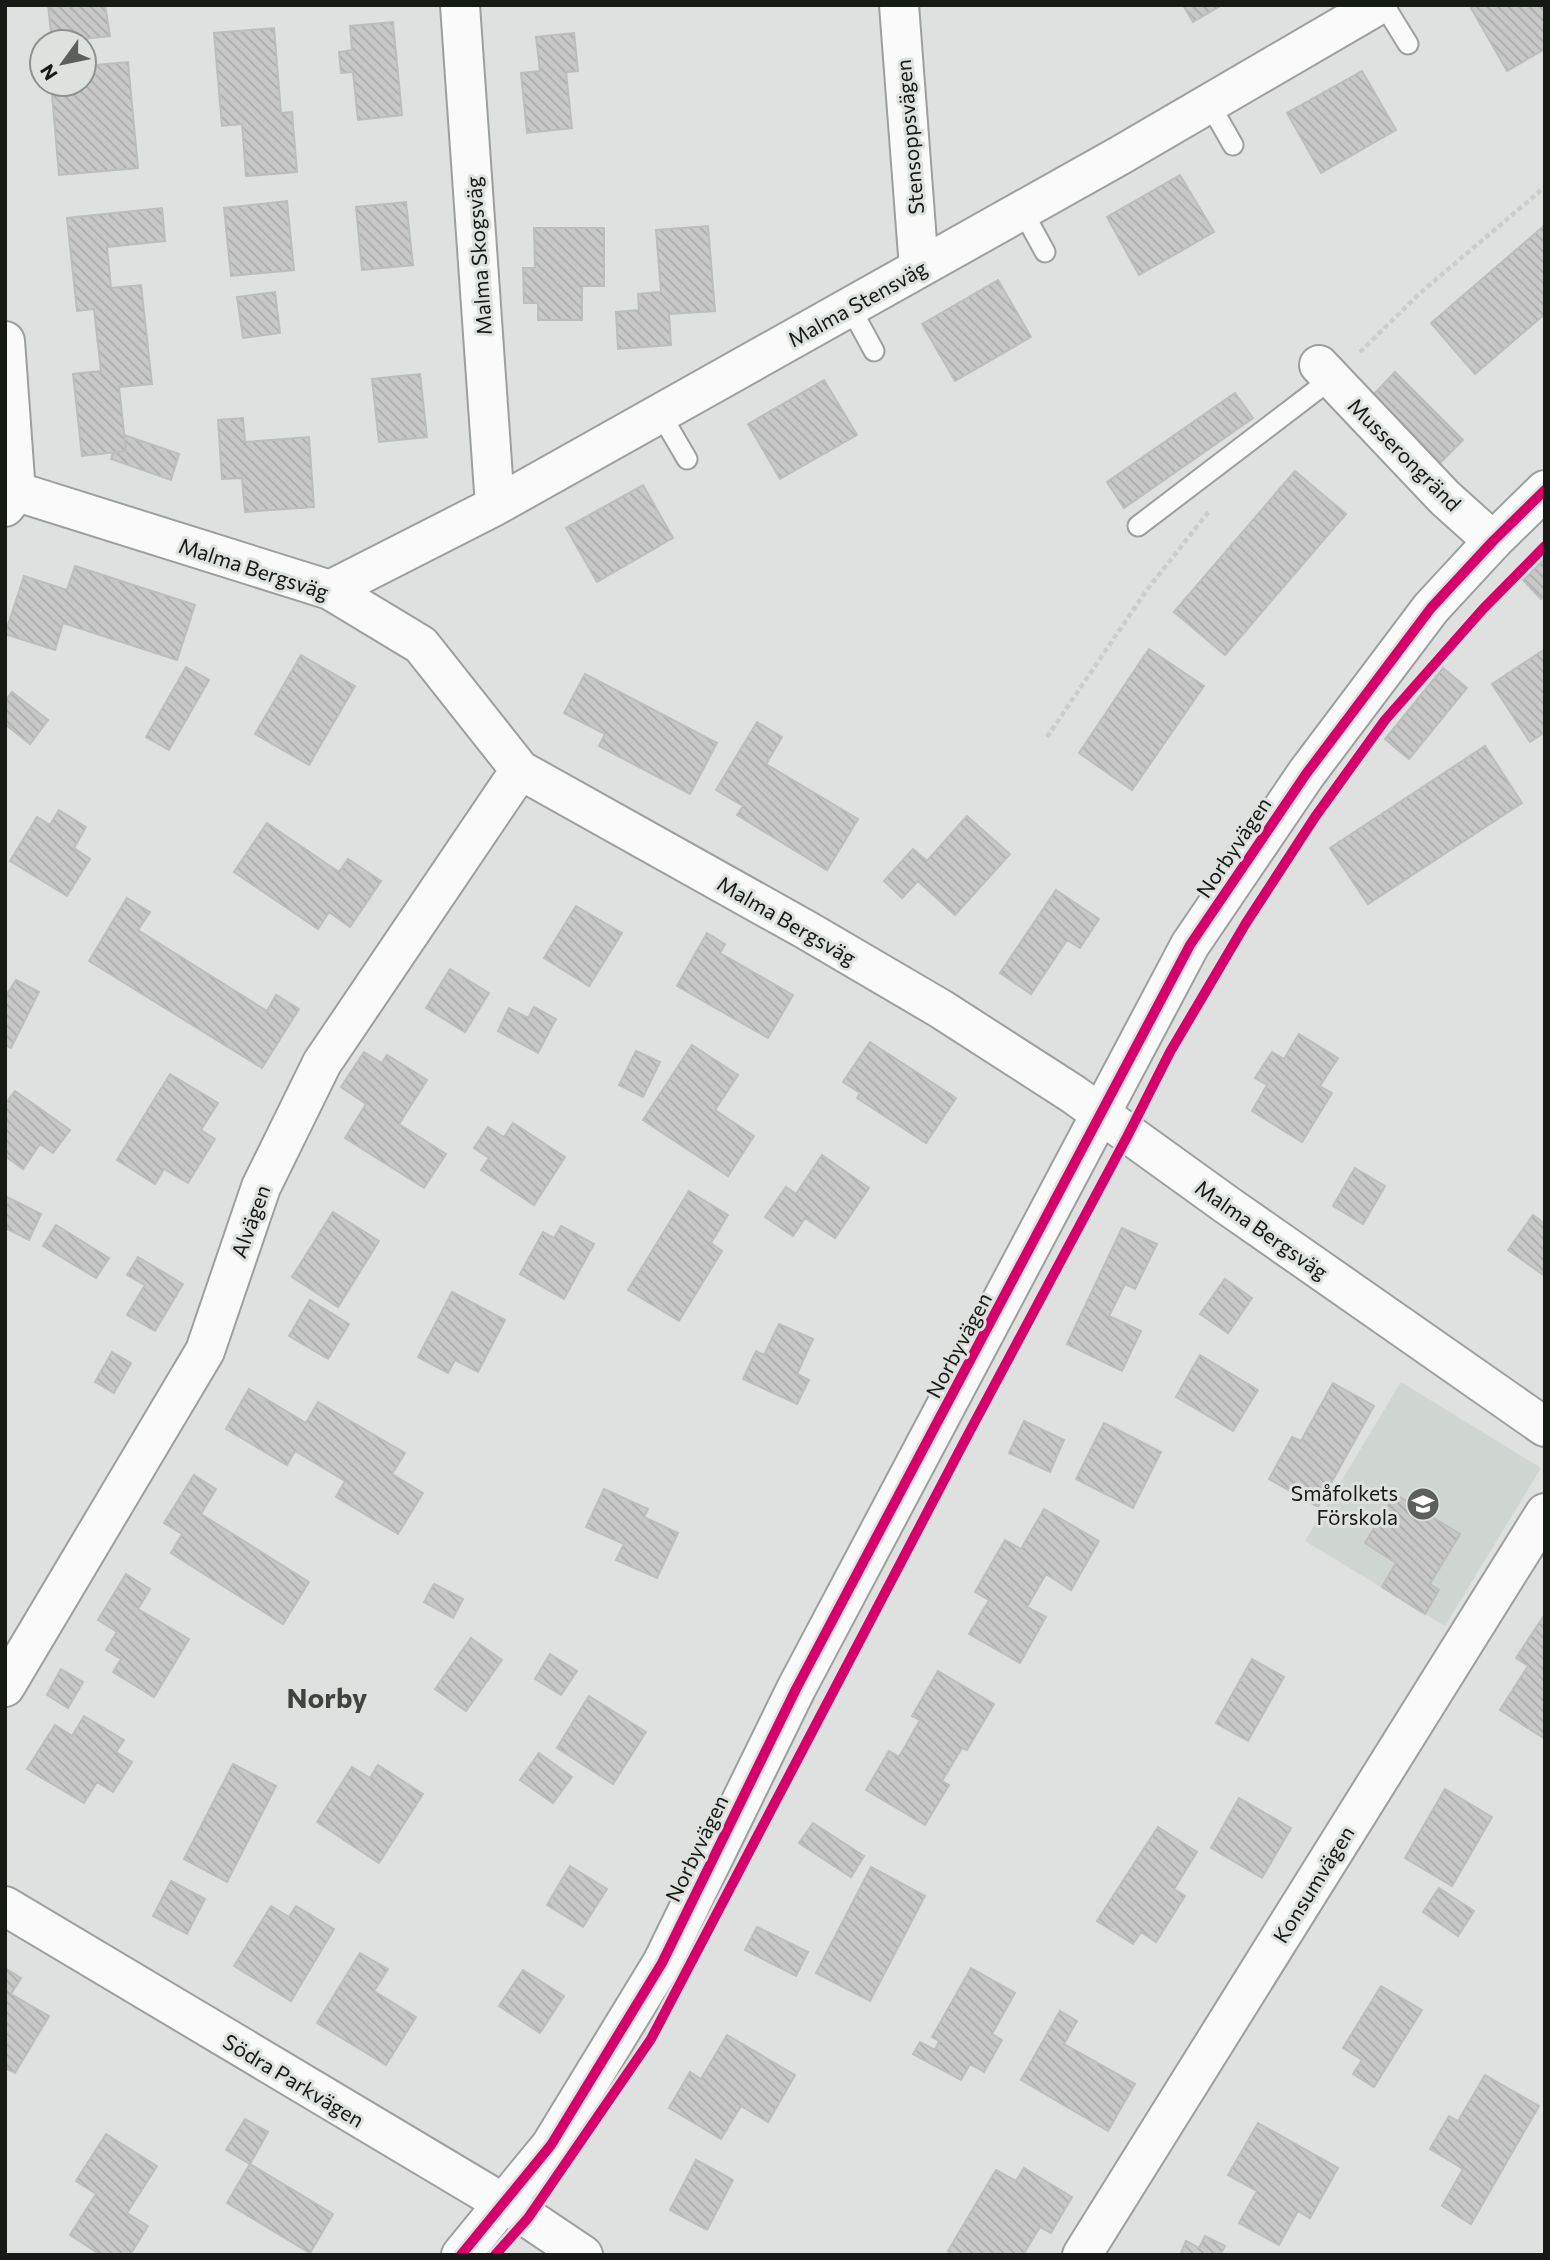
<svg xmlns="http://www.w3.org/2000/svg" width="1550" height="2260" viewBox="0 0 1550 2260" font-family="Commissioner,sans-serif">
<defs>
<pattern id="building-back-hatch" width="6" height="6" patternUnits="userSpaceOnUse" patternTransform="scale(1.75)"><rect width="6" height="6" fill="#c7c8c7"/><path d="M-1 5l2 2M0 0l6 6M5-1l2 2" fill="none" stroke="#aaabaa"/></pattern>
</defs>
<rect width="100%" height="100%" fill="#dfe1e0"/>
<path fill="#cfd6d1" d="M1401 1382 1541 1468 1445 1626 1305 1541Z"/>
<path fill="url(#building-back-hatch)" stroke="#bcbebd" stroke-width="2" d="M48 5H105L110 36 52 42Z
M1183 5H1222L1193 22Z
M1475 5H1545V49L1507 71 1471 8Z
M393 22 402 115 358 120 353 72 341 73 339 52 352 50 350 26Z
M274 28 281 113 292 112 297 172 246 176 242 124 222 126 214 33Z
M574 33 578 71 566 72 572 128 527 133 521 73 540 71 536 37Z
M128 62 138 168 59 175 52 95 74 93 73 84H84V66Z
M1362 71 1396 130 1321 173 1287 113Z
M1180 175 1214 232 1139 275 1107 217Z
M287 201 294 270 231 276 224 208Z
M406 202 413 265 362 270 356 207Z
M162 208 165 241 107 247 111 288 141 285 152 384 119 387 126 451 82 456 73 374 101 371 94 309 77 311 67 218Z
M1545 225V314L1475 374 1431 323Z
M708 226 715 311 669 314 671 345 618 349 616 312 639 310 638 294 661 292 656 230Z
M534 228H604V286H582V320H538V303H524L523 268H535Z
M998 280 1031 337 955 381 922 324Z
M275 292 280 333 243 338 237 297Z
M1395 372 1463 440 1441 462 1374 394Z
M420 374 427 437 379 442 372 379Z
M824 380 857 435 780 479 748 424Z
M1235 393 1253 418 1124 508 1107 482Z
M243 418 245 442 309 437 314 507 245 512 242 478 222 479 218 420Z
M124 435 179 454 171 480 111 459 113 453 126 451Z
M1295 471 1346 514 1225 655 1174 612Z
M643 485 673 538 597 582 566 528Z
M1545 558V595L1541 599 1523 580Z
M75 566 195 605 177 660 63 623 55 650 5 634 24 576 67 590Z
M1149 649 1204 686 1132 790 1079 753Z
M1545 649V732L1530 742 1492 684Z
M301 655 355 686 309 765 255 734Z
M186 667 209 680 169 750 146 737Z
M1443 668 1467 688 1409 759 1385 739Z
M585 674 717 743 690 794 599 746 605 734 564 713Z
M12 692 48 720 30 744 5 724V701Z
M757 722 782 737 766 764 858 819 827 870 737 815 743 806 716 790Z
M1485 746 1522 803 1368 904 1330 848Z
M59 810 86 827 74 848 90 859 67 896 10 861 37 817 50 825Z
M967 816 1010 854 955 915 918 881 902 898 884 881 913 849 927 861Z
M267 823 339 872 348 859 381 881 350 927 329 912 318 929 234 872Z
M1056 890 1099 919 1080 948 1067 940 1031 994 1000 973Z
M127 898 150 912 138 930 267 1011 276 995 299 1009 262 1068 89 961Z
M576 906 622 933 589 986 544 958Z
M707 933 725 944 720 953 793 995 768 1038 677 986Z
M450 969 489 993 465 1032 426 1008Z
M16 980 39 992 11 1048 5 1045V997Z
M534 1007 556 1019 538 1053 498 1031 509 1008 528 1018Z
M1299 1034 1338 1058 1320 1086 1332 1093 1302 1142 1252 1111 1267 1085 1255 1078 1272 1052 1284 1059Z
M870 1042 956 1098 926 1143 857 1098 860 1093 843 1082Z
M692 1045 738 1075 715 1110 754 1136 728 1176 643 1120Z
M636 1051 660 1062 643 1097 619 1085Z
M364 1052 382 1063 387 1055 427 1080 399 1124 446 1154 424 1188 345 1138 366 1104 341 1087Z
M170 1074 218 1103 201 1130 215 1139 188 1183 164 1169 155 1184 117 1160Z
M15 1091 70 1130 53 1153 40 1144 23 1169 5 1156V1104Z
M513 1123 565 1157 534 1205 481 1170 489 1158 474 1148 488 1127 504 1137Z
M822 1155 869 1188 835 1238 805 1218 793 1236 765 1217 786 1187 796 1194Z
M1355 1168 1385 1186 1363 1224 1333 1206Z
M689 1191 728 1215 711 1243 722 1251 679 1321 628 1290Z
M5 1196 41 1214 29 1240 5 1228Z
M333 1212 379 1241 338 1307 292 1277Z
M1533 1215 1545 1224V1276L1508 1250Z
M56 1225 109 1258 96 1278 43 1246Z
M561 1226 594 1244 564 1299 520 1274 543 1232 554 1238Z
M1122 1228 1157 1244 1135 1289 1125 1284 1109 1316 1141 1331 1122 1371 1067 1344Z
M138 1257 183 1284 155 1331 127 1315 145 1285 127 1275Z
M1225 1279 1252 1298 1228 1333 1200 1314Z
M452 1292 505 1320 478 1372 455 1360 448 1373 418 1357Z
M310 1300 349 1324 328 1359 289 1336Z
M779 1324 813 1339 797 1374 809 1380 797 1404 743 1379 756 1351 764 1355Z
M112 1352 131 1363 114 1393 95 1382Z
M1200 1355 1258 1390 1233 1431 1176 1397Z
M1333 1383 1374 1406 1318 1507 1269 1479 1292 1437 1301 1441Z
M249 1389 306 1423 318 1402 405 1453 392 1474 423 1493 398 1534 336 1497 345 1481 295 1451 287 1465 226 1429Z
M1024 1421 1064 1440 1050 1472 1009 1453Z
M1104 1423 1161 1452 1133 1508 1076 1479Z
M194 1475 216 1489 201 1514 309 1582 283 1624 171 1553 182 1534 164 1523Z
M604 1489 648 1509 644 1517 678 1533 657 1578 616 1560 624 1544 586 1527Z
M1395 1494 1460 1534 1430 1584 1439 1590 1425 1614 1382 1587 1396 1563 1365 1543Z
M1044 1509 1099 1541 1071 1590 1046 1574 1027 1607 1046 1617 1020 1663 969 1634 989 1600 975 1592 1005 1540 1021 1549Z
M126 1574 150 1589 138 1609 189 1639 154 1697 113 1672 121 1659 106 1650 117 1632 98 1620Z
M434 1584 463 1599 453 1618 424 1602Z
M1545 1614V1739L1500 1710 1528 1666 1516 1658Z
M471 1638 502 1660 466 1711 435 1689Z
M550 1654 577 1671 561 1695 535 1679Z
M1252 1659 1284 1677 1248 1741 1216 1723Z
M61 1669 83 1682 68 1708 47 1695Z
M938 1671 994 1704 967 1750 962 1748 942 1781 949 1785 925 1825 866 1790 889 1751 899 1757 920 1720 912 1716Z
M589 1696 646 1732 613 1784 557 1748Z
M84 1716 124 1740 116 1752 132 1762 113 1792 97 1782 84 1803 27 1769 55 1725 72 1736Z
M539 1753 572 1777 553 1803 520 1780Z
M233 1764 276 1786 227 1882 184 1859Z
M378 1765 423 1794 379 1863 317 1822 352 1767 370 1778Z
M1445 1789 1492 1817 1452 1886 1405 1858Z
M1239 1798 1291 1828 1262 1878 1211 1848Z
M813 1823 864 1856 851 1877 799 1843Z
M1158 1827 1197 1852 1174 1889 1185 1896 1156 1942 1141 1932 1133 1944 1097 1921Z
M570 1866 607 1889 583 1927 547 1905Z
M871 1867 925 1896 870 2001 816 1973Z
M171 1881 205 1899 187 1934 153 1916Z
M1439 1888 1474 1911 1458 1936 1423 1912Z
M271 1906 289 1917 296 1906 334 1929 291 2001 234 1966Z
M757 1927 808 1952 796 1976 745 1950Z
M360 1953 388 1969 374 1991 416 2017 386 2065 317 2023Z
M5 1968 21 1978 11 1994 49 2016 15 2073 5 2068Z
M971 1968 1015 1993 992 2034 1002 2040 984 2072 970 2064 961 2080 913 2054 920 2042 935 2050 939 2041 932 2037Z
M523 1970 564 1996 540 2033 499 2006Z
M1381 1986 1422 2010 1374 2087 1353 2074 1362 2060 1343 2048Z
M1060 2011 1077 2021 1064 2044 1135 2084 1108 2131 1021 2080Z
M727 2035 795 2075 768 2122 741 2106 721 2139 669 2108 690 2072 701 2079Z
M1485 2075 1539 2106 1471 2224 1442 2206 1463 2169 1430 2149 1449 2116 1458 2121Z
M245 2119 268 2132 250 2164 226 2150Z
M1258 2123 1338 2168 1310 2218 1298 2211 1279 2245 1239 2223 1257 2191 1228 2175Z
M106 2134 157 2166 127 2213 148 2226 130 2255H101L70 2235 96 2194 76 2181Z
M696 2160 733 2180 707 2230 670 2210Z
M250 2164 333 2214 310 2253 227 2203Z
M1024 2168 1072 2197 1051 2233 1040 2227 1023 2255H954L948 2251 996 2170 1016 2181Z
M1205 2236 1225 2246 1220 2255H1180L1186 2241 1199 2248Z"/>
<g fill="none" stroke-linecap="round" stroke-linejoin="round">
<defs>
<path id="service" d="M1384 5 1408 44
M1209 103 1233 145
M1022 210 1045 252
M850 307 874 351
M660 413 687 459
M1138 526 1331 379"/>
<path id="minor" d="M460 5 495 506
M899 5 919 268
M5 341 16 493 5 507
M1319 365 1445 498 1493 541
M5 488 330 590 421 645 520 770 808 931 941 1009 1073 1094 1227 1205 1545 1427
M330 590 495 506 1119 156 1378 5
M5 1687 205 1351 261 1187 322 1063 520 770
M5 1906 528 2218 583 2255
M1082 2255 1545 1513"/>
<path id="tertiary" d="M461 2255 551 2145 662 1963 796 1689 1190 945 1306 774 1431 608 1493 541 1545 490"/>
</defs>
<use href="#service" stroke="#9d9f9e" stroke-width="23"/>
<use href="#minor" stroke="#9d9f9e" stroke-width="42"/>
<use href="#tertiary" stroke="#9d9f9e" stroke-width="42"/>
<path stroke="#cbcccb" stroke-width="4.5" stroke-dasharray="5 3.5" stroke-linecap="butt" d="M1360 352 1419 294 1545 187
M1047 737 1146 591 1210 510"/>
<use href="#service" stroke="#fafafa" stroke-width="19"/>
<use href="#minor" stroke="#fafafa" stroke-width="38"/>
<use href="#tertiary" stroke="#fafafa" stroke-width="38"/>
<defs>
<path id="cycleway" d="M461 2255 551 2145 662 1963 796 1689 1190 945 1306 774 1431 608 1493 541 1545 490
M495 2255 528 2218 651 2039 963 1444 1128 1135 1170 1052 1246 923 1315 817 1385 720 1483 609 1545 546"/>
</defs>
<use href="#cycleway" stroke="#dee2df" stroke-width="15"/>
<use href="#cycleway" stroke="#d6006c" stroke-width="10"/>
</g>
<defs>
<symbol id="school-disc" viewBox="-11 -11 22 22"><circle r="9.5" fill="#5d5f5d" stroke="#dee2df"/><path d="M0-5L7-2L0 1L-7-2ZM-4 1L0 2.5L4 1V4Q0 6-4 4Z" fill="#fff"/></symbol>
</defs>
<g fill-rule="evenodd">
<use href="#school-disc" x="1404" y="1485" width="38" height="38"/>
</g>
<g text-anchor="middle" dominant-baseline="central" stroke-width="6" stroke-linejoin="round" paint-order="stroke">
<g font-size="21" fill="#171917" stroke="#dee2df">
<text transform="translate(909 137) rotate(-95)">Stensoppsvägen</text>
<text transform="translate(478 256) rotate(-94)">Malma Skogsväg</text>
<text transform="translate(857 303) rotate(-29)">Malma Stensväg</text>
<text transform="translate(1405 454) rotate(45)">Musserongränd</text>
<text transform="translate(254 568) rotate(18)">Malma Bergsväg</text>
<text transform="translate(1233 847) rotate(-56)">Norbyvägen</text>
<text transform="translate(787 920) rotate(30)">Malma Bergsväg</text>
<text transform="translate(250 1221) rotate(-70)">Alvägen</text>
<text transform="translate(1262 1229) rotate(35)">Malma Bergsväg</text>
<text transform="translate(958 1345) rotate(-62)">Norbyvägen</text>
<text transform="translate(696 1848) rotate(-64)">Norbyvägen</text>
<text transform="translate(1313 1884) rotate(-58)">Konsumvägen</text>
<text transform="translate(294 2080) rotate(31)">Södra Parkvägen</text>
</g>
<g font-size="21" fill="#171917" stroke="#dee2df" text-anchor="end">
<text x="1398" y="1492">Småfolkets<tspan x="1398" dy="24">Förskola</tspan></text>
</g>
<g font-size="28" font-weight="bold" fill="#3f423f" stroke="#dee2df">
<text x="327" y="1697">Norby</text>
</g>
</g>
<rect width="1550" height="2260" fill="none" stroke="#171917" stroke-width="14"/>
<g transform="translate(63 63) rotate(237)"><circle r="33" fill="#dee2df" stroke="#8e928f" stroke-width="2"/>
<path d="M0-5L12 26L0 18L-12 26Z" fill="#5d5f5d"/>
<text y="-10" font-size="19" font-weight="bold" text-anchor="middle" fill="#171917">N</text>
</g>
</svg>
